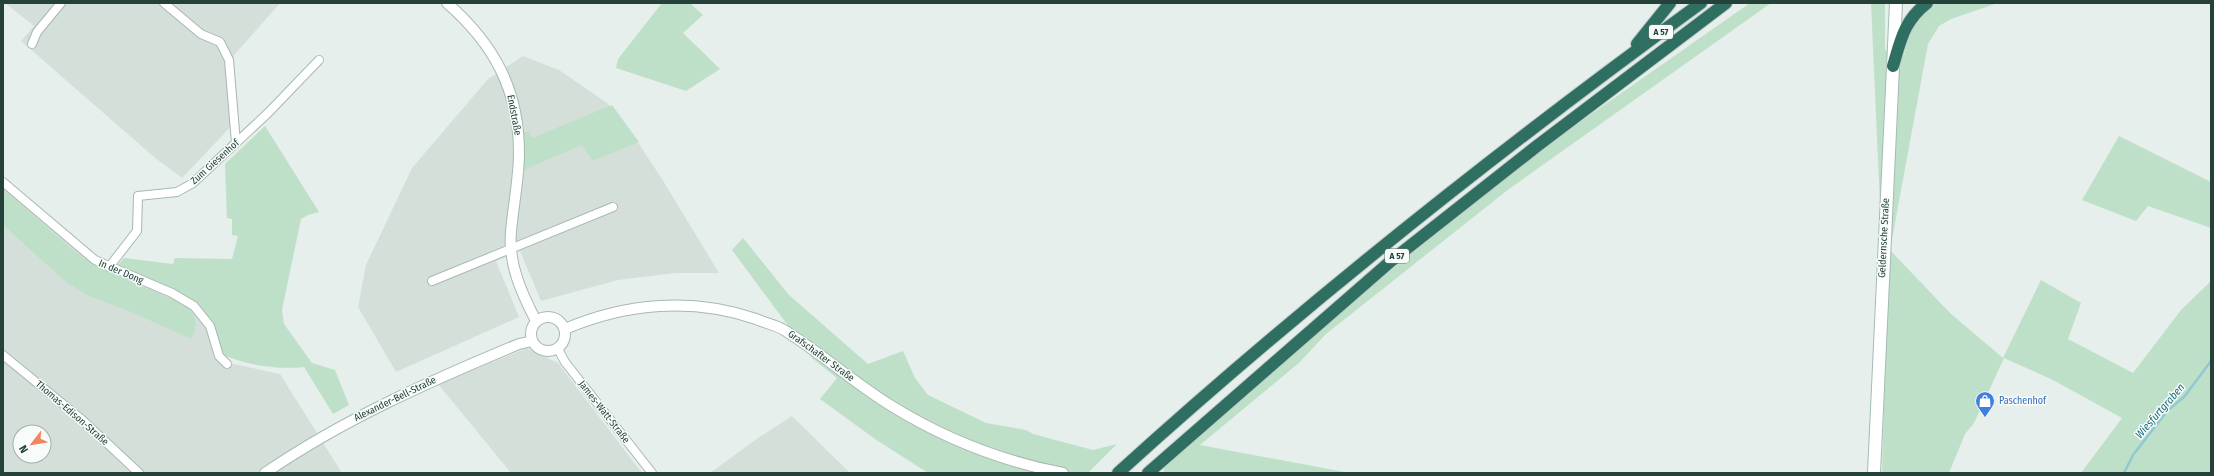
<svg xmlns="http://www.w3.org/2000/svg" width="2214" height="476" viewBox="0 0 2214 476" font-family="'Fira Sans Condensed',sans-serif">
<rect width="100%" height="100%" fill="#e6efeb"/>
<path fill="#d4dfda" fill-rule="evenodd" d="M5 3H280L234 55 235 110 239 118 182 178 154 157 21 41 34 26Z
M523 56 559 70 607 103 637 141 662 179 719 273H675L618 280 541 301 520 251 496 261 519 317 396 372 358 307 366 265 412 168 488 79Z
M3 185 95 260 172 293 215 324 229 363 280 374 342 473H3ZM20 432H44V456H20Z
M527 348 558 363 642 473H511L438 384Z
M792 416 850 473H710L758 438Z"/>
<path fill="#bfe0c8" d="M662 3H690L703 15 683 33 720 69 686 91 616 68 618 59Z
M1750 3H1771L1509 189 1326 334 1300 362 1200 445 1350 473H1163L1168 456 1283 352 1394 268 1540 150Z
M1871 3H1885V50L1904 56C1910 33 1912 14 1937 3H1998L1951 19 1939 26 1928 44 1890 250 1950 313 2003 358 2041 280 2081 303 2068 339 2133 373 2181 310 2211 281V473H2081L2122 418 2053 380 2004 358 1974 423 1965 434 1949 473H1882L1886 339Z
M612 105 639 142 593 161 582 145 524 170V132L529 131 532 138Z
M265 126 319 212 308 215 301 219 282 310 284 324 312 363 335 370 349 405 333 414 304 367C278 370 245 365 221 354 216 334 211 318 196 303L117 266 124 258 173 264 175 258 232 259 238 236 232 235V219L227 218 225 164Z
M2119 136 2211 182V228L2148 206 2136 221 2082 200Z
M3 189 72 249 92 264 185 305C197 315 199 325 191 339L131 312 89 296 66 282 3 225Z
M743 238 789 295 868 364 903 351 915 378 928 395 986 423 1026 430 1033 434 1093 450 1117 444 1088 473H928L875 439 820 399 837 378 812 358 732 250Z"/>
<g fill="none" stroke-linecap="round" stroke-linejoin="round">
<path stroke="#8ec9d4" stroke-width="2.5" d="M2124 473 2133 455 2168 410 2184 397 2211 361"/>
<defs>
<path id="minor" d="M164 3 201 34 220 42 229 60 236 143
M32 44 37 32 61 3
M3 182 95 260 172 293 194 306 210 326 219 356 227 364
M109 267 137 231 138 196 177 192 193 183 268 113 319 60
M432 281 613 207
M558 349 565 362 652 473
M3 355 80 418 139 473"/>
<path id="tertiary" d="M447 3C494 44 519 90 519 153 519 179 513 206 511 232 508 264 522 294 536 321
M531 334a17 17 0 1 1 34 0a17 17 0 1 1-34 0Z
M565 329C626 303 692 297 756 319 765 323 776 325 784 330 821 353 853 382 890 405 943 438 1001 461 1063 473
M265 473C344 419 430 381 519 344L532 341"/>
<path id="secondary" d="M1874 473 1896 3"/>
<path id="motorway" d="M1637 44 1670 3
M1893 66C1901 39 1904 21 1927 3
M1118 473C1303 305 1499 150 1701 3
M1148 473 1391 261 1537 146 1726 3"/>
</defs>
<use href="#minor" stroke="#a8b8b2" stroke-width="10"/>
<use href="#tertiary" stroke="#a8b8b2" stroke-width="12"/>
<use href="#secondary" stroke="#a4bbb3" stroke-width="14"/>
<use href="#motorway" stroke="#c2cac8" stroke-width="14"/>
<use href="#minor" stroke="#fff" stroke-width="8"/>
<use href="#tertiary" stroke="#fff" stroke-width="10"/>
<use href="#secondary" stroke="#fff" stroke-width="12"/>
<use href="#motorway" stroke="#2f6f62" stroke-width="12"/>
</g>
<defs>
<symbol id="shop-pin" viewBox="-11 -11 22 30"><path d="M0 17L-7.5 6A9.5 9.5 0 1 1 7.5 6Z" fill="#3f7fe0" stroke="#f7fbf9"/><path d="M-5-2.5h2.3a2.7 3.5 0 0 1 5.4 0H5L5.5 6h-11ZM-1.5-2.5h3a1.5 2.3 0 0 0-3 0Z" fill="#fff"/></symbol>
</defs>
<g fill-rule="evenodd">
<use href="#shop-pin" x="1974" y="390" width="22" height="30"/>
</g>
<g text-anchor="middle" dominant-baseline="central" stroke-width="3" stroke-linejoin="round" paint-order="stroke">
<g fill="#f7fbf9" stroke="#637a73" stroke-width="1">
<rect x="1649" y="25" width="24" height="14" rx="3"/>
<rect x="1385" y="249" width="24" height="14" rx="3"/>
</g>
<g font-size="9" font-weight="bold" fill="#24423a">
<text x="1661" y="32">A 57</text>
<text x="1397" y="256">A 57</text>
</g>
<g font-size="10" fill="#24423a" stroke="#f7fbf9">
<text transform="translate(514 115) rotate(79)">Endstraße</text>
<text transform="translate(215 162) rotate(-42)">Zum Giesenhof</text>
<text transform="translate(1884 238) rotate(-87)">Geldernsche Straße</text>
<text transform="translate(121 272) rotate(23)">In der Dong</text>
<text transform="translate(821 356) rotate(36)">Grafschafter Straße</text>
<text transform="translate(395 399) rotate(-26)">Alexander-Bell-Straße</text>
<text transform="translate(604 412) rotate(52)">James-Watt-Straße</text>
<text transform="translate(72 413) rotate(41)">Thomas-Edison-Straße</text>
</g>
<g font-size="10" fill="#366cbe" stroke="#f7fbf9" text-anchor="start">
<text x="1999" y="401">Paschenhof</text>
</g>
<g font-size="11" font-style="italic" fill="#1c6f80" stroke="#f7fbf9">
<text transform="translate(2160 411) rotate(-49)">Wiesfurtgraben</text>
</g>
</g>
<rect width="2214" height="476" fill="none" stroke="#24423a" stroke-width="8"/>
<g transform="translate(32 444) rotate(239)"><circle r="19" fill="#f7fbf9" stroke="#a3b1ad"/>
<path d="M0-3L7 15L0 10L-7 15Z" fill="#f4845f"/>
<text y="-6" font-size="11" font-weight="bold" text-anchor="middle" fill="#24423a">N</text>
</g>
</svg>
